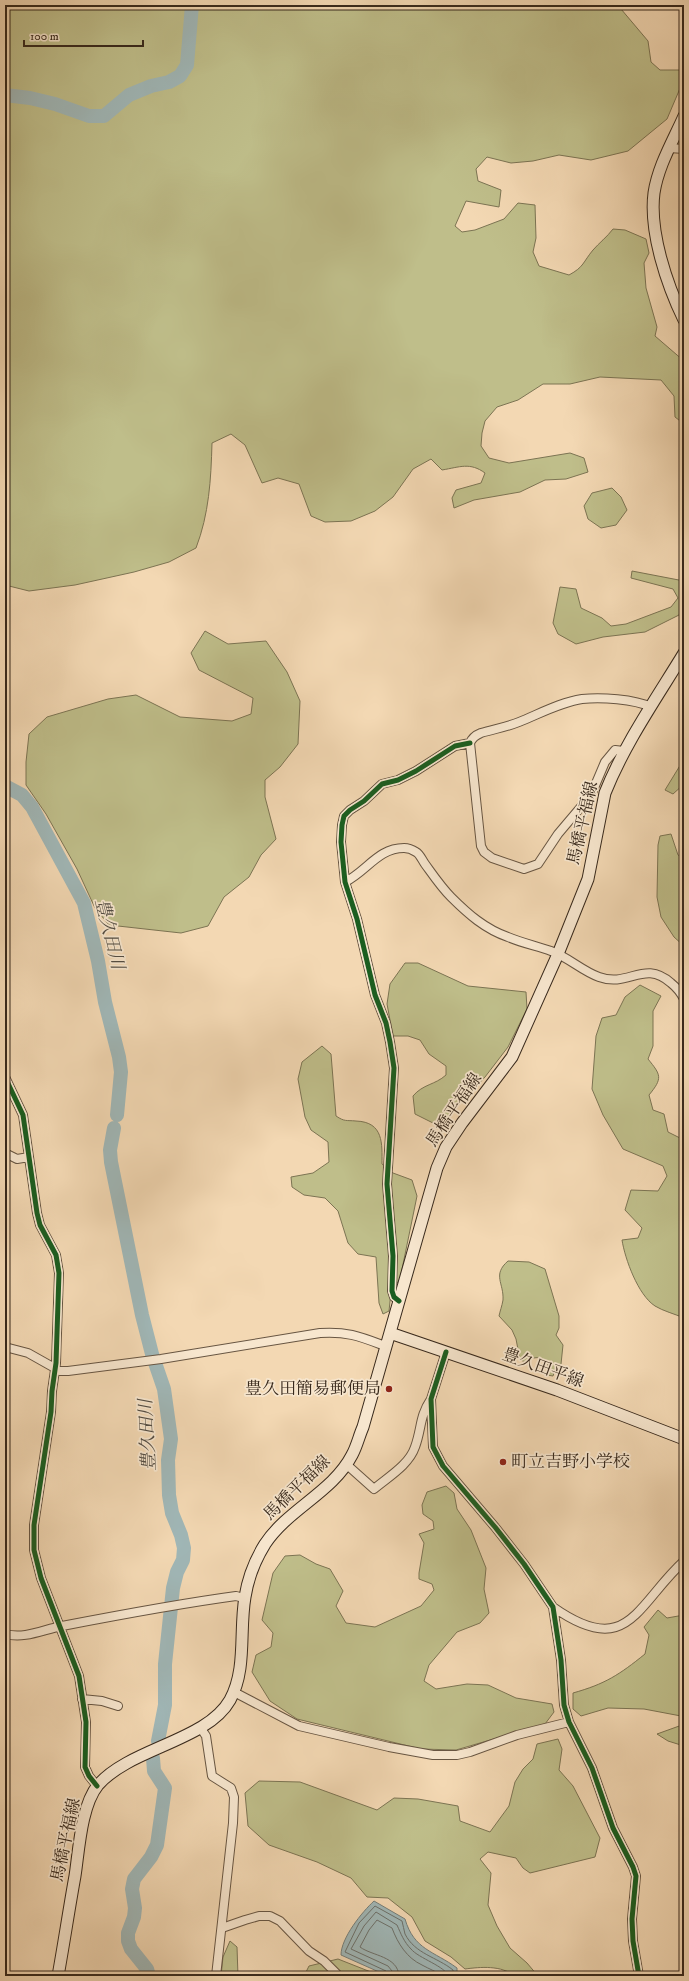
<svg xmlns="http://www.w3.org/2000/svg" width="689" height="1981" viewBox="0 0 689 1981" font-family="'IM FELL DW Pica','Noto Serif JP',serif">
<rect width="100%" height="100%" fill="#f3d8b3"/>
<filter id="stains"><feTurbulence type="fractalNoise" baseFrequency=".005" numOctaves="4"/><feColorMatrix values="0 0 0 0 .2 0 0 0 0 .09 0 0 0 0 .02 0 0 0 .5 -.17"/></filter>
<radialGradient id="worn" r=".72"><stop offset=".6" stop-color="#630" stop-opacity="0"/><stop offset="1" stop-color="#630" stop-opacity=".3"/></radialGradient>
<path fill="#bfbe8a" stroke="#7c7453" d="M5 5H621V9L648 41 651 62 660 70H680L684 79 667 119 628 151 591 160 559 155 533 161 511 163 487 157 476 169 478 181 501 190 499 207 466 201 455 226 462 232 475 230 504 219 518 203 535 205 536 238 533 252 539 266 569 275C584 267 583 262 593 250 599 243 607 237 613 229L625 230 646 239 649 253 644 263 646 288 657 327 655 336 684 361V424L675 417 674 396 661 380 600 377 570 384H543L518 400 497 407 485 421 482 433 481 446 489 458 509 463 570 453 584 458 588 472 566 479 545 480 520 492 474 500 454 508 452 498 456 490 481 483 485 473C470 462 460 467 442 470L431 459 413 469 393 497 375 511 351 521 325 522 311 516 299 484 278 478 262 483 245 445 231 434 212 443C211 480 209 514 196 548L169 562 134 572 75 585 29 591 5 585Z
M612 488 621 497 627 510 616 525 601 528 588 519 584 506 592 493Z
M632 571 684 581V606L679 615 645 632 603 637 576 644 558 634 553 623 560 587 576 589 581 608 602 618 611 626 626 624 671 607 678 598 673 589 631 578Z
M205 631 228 644 266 641 287 672 300 701 298 744 280 767 265 780V797L276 839 261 855 249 877 224 897 208 926 181 933 109 925 95 908 77 869 46 814 26 785V762L29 734 47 717 108 699 136 695 180 717 232 721 251 714 253 698 199 670 191 653Z
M684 759V784L673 794 665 790Z
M671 834 678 855 684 859V946L674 937 661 917 657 897 658 845 660 836Z
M405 963H418L468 986 526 992 527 1009 508 1047 485 1077 444 1121 433 1123 415 1114 413 1096C423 1084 435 1085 446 1075V1066L429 1054 420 1040 408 1036H393L387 1004 390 984Z
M640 985 661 996 653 1011V1046L648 1059C661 1075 663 1078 649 1095L653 1110 664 1114 668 1132 684 1140V1318C675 1314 663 1311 655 1306 638 1295 625 1259 622 1240L638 1238 642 1228 625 1210 631 1190 658 1191 667 1176 663 1166 623 1149 603 1115 592 1089 596 1036 602 1018 616 1015 625 997Z
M322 1046 331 1054 336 1116C345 1122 346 1120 356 1121 384 1122 382 1144 382 1164L393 1173 412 1180 417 1196 400 1279 391 1292 389 1311 383 1314 379 1303 376 1257 358 1254 348 1243 338 1211 325 1198 304 1195 292 1187 291 1177 313 1173 329 1162 328 1142 311 1130 305 1117 298 1079 302 1062Z
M508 1261 529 1262 545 1269 559 1316V1328L556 1335 563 1345 561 1364 555 1370 553 1376 547 1375 548 1363C540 1356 535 1356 526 1362L520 1360 516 1339 512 1330 499 1316C500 1311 502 1306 503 1300 504 1283 492 1275 508 1261Z
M446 1486 454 1493 457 1509 471 1530 486 1568 484 1589 489 1613 480 1623 457 1632 429 1665 424 1681 436 1689 467 1684 488 1685 516 1698 552 1704 554 1712 545 1724 456 1750 421 1749 297 1719 270 1701 252 1672 256 1655 271 1647 273 1633 262 1620 273 1573 285 1556 300 1555 316 1564 330 1569 343 1591 336 1606 346 1623 375 1627 421 1606 434 1590 432 1584 419 1579V1573L424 1543 419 1534 434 1529 433 1521 423 1514 422 1505 427 1492Z
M658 1610 667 1618 684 1615V1746L668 1741 657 1734 682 1725 681 1716 644 1709 608 1708 581 1716 573 1709V1693C605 1684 619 1675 645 1654L649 1635 644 1627Z
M558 1739 562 1749 559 1770 573 1786 600 1838 595 1857 530 1873 523 1868 516 1858 488 1852 480 1859 491 1873 488 1905 497 1926 510 1948 527 1963 538 1976H514C502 1965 480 1967 465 1969L451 1957 425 1941 412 1917 388 1898 367 1897 351 1878 317 1862 269 1845 248 1826 245 1793 259 1781 300 1782 377 1810 394 1798 418 1799 458 1806 460 1821 490 1832 509 1806 515 1782 523 1769 533 1759 537 1744Z
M230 1941 237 1947 238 1976H221L223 1957Z
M338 1959 381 1976H304L309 1966Z"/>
<path fill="#a0b7b7" stroke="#767e79" d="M374 1901 405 1919C414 1950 434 1951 457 1968V1976H388L341 1955C341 1938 362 1912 374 1901Z"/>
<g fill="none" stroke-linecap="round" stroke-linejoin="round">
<path stroke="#6c706a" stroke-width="1" d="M388 1976 386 1971 345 1952 359 1923 375 1906 402 1921C403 1925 404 1930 405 1934 415 1954 437 1957 453 1970V1976
M393 1976 392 1971 388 1966 351 1949 364 1926 376 1912 397 1925C401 1934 404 1942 411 1949 418 1958 447 1967 448 1976
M399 1976C398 1956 372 1956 360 1947L369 1930 377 1920 392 1928C398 1944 407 1958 422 1965 429 1969 436 1971 442 1976"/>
<path stroke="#a0b7b7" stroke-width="14" d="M5 95 30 98 55 104 89 116H104L129 95 151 86 169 82 180 76 187 65 192 5
M5 786 22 795 32 807 84 903 98 961 105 1002 119 1057 121 1072 117 1115
M114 1128 110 1150 111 1162 142 1315 152 1354 164 1389 171 1439 168 1460 169 1495 172 1513 181 1535 184 1548 183 1560 177 1572 173 1588 165 1664V1705L158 1741
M149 1976 147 1969 131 1949 128 1941V1933L134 1917 135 1908 132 1889 134 1879 151 1857 157 1845 165 1788 154 1771 153 1758"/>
<defs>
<path id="minor" d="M669 148 684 149
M624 751 615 750 605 762 591 795 558 834 538 864 524 869 492 858 484 852 481 846 470 743C472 738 476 735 481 733 494 729 507 727 519 722 539 714 561 702 582 699 601 697 634 699 651 707
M345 882C367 871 378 848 404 848 407 848 413 850 416 852 420 854 422 860 425 864 433 875 441 887 451 897 468 914 485 929 508 937 522 943 537 946 551 951 568 957 582 971 599 977 629 988 644 959 671 983 676 987 681 993 684 999
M5 1077 23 1115 37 1213 40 1225 56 1255 59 1273 56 1363 52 1391 51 1412 34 1525V1550L41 1578 79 1676 86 1722 85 1767 89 1776 97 1786
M5 1153 17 1159 29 1157
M399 1301 394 1297 392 1291 393 1256 387 1184 394 1068 390 1042 386 1023 375 995 357 919 345 882 341 842 342 825 344 816 350 810 364 801 382 784 398 780 416 771 455 746 470 743
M5 1347 28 1353 60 1371H68L161 1359 320 1333C347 1331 361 1337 385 1346
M446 1352 431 1399 433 1447 443 1466 495 1527 524 1564 553 1607 561 1660 564 1705 569 1722 592 1768 613 1828 633 1867 636 1876 632 1919 633 1941 639 1976
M346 1464 374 1489C388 1477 409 1465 415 1447 422 1428 419 1417 431 1399
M553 1607C628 1660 636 1605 684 1561
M5 1634C25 1639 42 1630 62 1626 119 1615 177 1604 236 1596L244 1598
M234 1692 299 1726 389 1747 433 1755H457L470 1752 517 1735 569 1722
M82 1699 102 1701 118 1706
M200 1727 206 1736 212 1776 231 1788 234 1797 233 1823 216 1976
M222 1928 245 1920 259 1916H270L280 1921 309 1951 324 1961 339 1976"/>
<path id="secondary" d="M684 116C673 141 658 166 654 193 649 232 667 285 684 320
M390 1333 557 1390 684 1439
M58 1976C64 1943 69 1909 75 1876 79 1850 81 1806 98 1785 130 1748 207 1741 230 1700 247 1669 239 1631 245 1597 248 1578 255 1560 265 1544 288 1509 333 1492 352 1455 357 1446 359 1436 363 1427L437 1168 446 1147 462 1123 512 1057 558 954 588 879 605 793C625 743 656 699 684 653"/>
</defs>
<use href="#minor" stroke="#675542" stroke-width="10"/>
<use href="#secondary" stroke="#38291c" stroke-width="13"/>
<use href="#minor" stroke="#f7e6ce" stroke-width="8"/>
<use href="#secondary" stroke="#f7e6ce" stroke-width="11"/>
<defs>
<path id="cycleway" d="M5 1077 23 1115 37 1213 40 1225 56 1255 59 1273 56 1363 52 1391 51 1412 34 1525V1550L41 1578 79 1676 86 1722 85 1767 89 1776 97 1786
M399 1301 394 1297 392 1291 393 1256 387 1184 394 1068 390 1042 386 1023 375 995 357 919 345 882 341 842 342 825 344 816 350 810 364 801 382 784 398 780 416 771 455 746 470 743
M446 1352 431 1399 433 1447 443 1466 495 1527 524 1564 553 1607 561 1660 564 1705 569 1722 592 1768 613 1828 633 1867 636 1876 632 1919 633 1941 639 1976"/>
</defs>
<use href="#cycleway" stroke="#f7e6ce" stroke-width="8"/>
<use href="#cycleway" stroke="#1b5e20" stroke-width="5"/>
</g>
<g fill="#8f2418" stroke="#f7e6ce" stroke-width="1.5">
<circle cx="389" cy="1389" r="4"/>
<circle cx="503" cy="1462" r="4"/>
</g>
<g text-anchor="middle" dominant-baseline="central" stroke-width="3.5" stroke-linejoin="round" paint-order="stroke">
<g font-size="17" fill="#38291c" stroke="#f7e6ce">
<text transform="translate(583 823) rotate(-77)">馬橋平福線</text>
<text transform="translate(454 1110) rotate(-56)">馬橋平福線</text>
<text transform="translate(543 1368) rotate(20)">豊久田平線</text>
<text transform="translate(297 1488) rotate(-44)">馬橋平福線</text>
<text transform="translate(66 1840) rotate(-78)">馬橋平福線</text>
</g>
<g font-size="17" fill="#38291c" stroke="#f7e6ce" text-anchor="end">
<text x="381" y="1389">豊久田簡易郵便局</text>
<text x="511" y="1462" text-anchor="start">町立吉野小学校</text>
</g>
<g font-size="18" font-style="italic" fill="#524c43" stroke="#f7e6ce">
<text transform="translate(109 934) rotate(76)">豊久田川</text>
<text transform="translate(148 1435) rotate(-93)">豊久田川</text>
</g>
</g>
<rect width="689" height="1981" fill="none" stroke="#f3d8b3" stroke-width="20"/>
<rect x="6" y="6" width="677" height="1969" fill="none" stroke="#38291c" stroke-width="2"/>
<rect x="10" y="10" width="669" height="1961" fill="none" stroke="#38291c"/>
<path d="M24 40v6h119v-6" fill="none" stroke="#38291c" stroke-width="2"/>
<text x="30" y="40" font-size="12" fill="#38291c" stroke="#f7e6ce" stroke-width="3" paint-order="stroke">100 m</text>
<rect width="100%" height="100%" filter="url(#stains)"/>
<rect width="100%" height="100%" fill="url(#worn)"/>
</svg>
